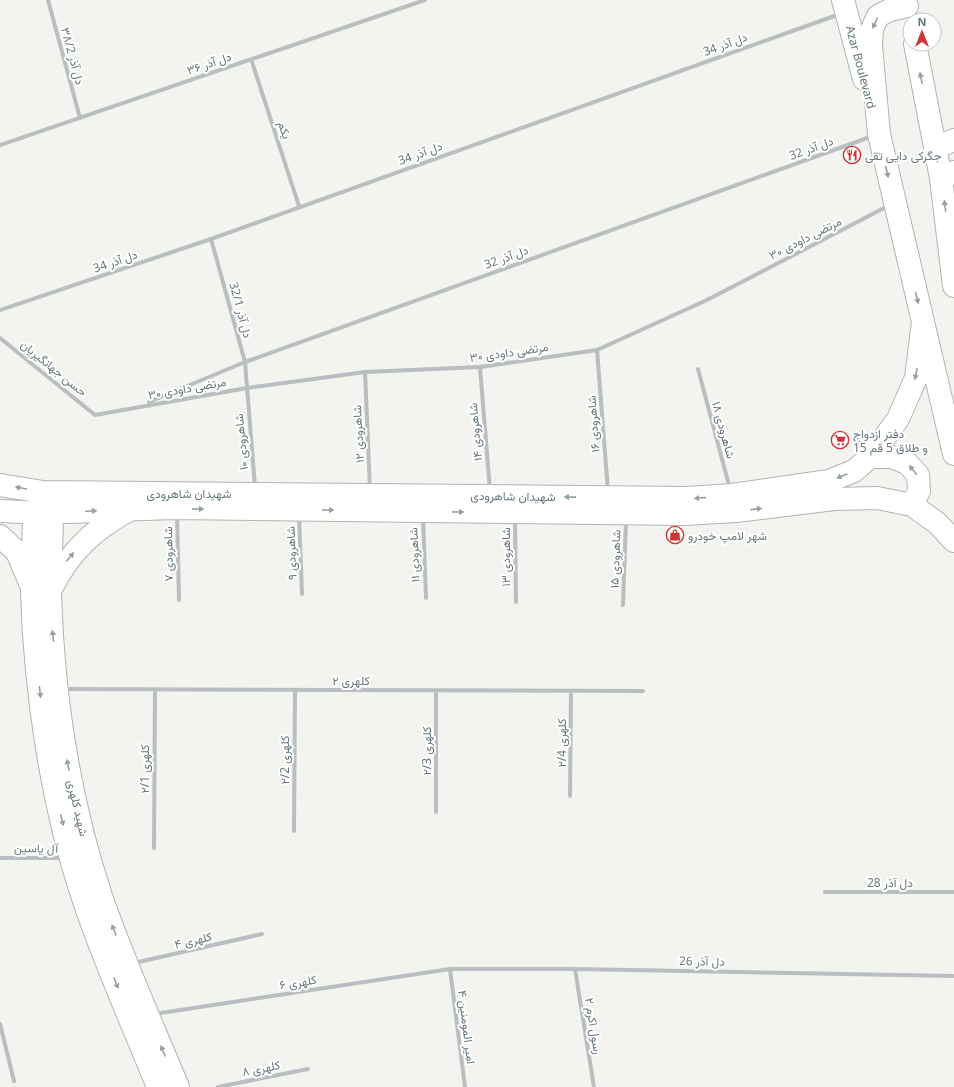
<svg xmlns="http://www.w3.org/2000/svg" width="954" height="1087" viewBox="0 0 954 1087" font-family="'Noto Sans',Vazirmatn,sans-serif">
<rect width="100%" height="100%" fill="#f3f3f0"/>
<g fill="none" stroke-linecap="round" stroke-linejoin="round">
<defs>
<path id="secondary" d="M935 148 954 140
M941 178 954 172
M34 513C34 539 32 566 32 592 35 693 52 806 84 901 105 964 133 1025 158 1087
M52 513C52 539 50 566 50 592 53 694 69 799 101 896 123 960 152 1024 178 1087
M0 536 17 552 30 583
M52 587C71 550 94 529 131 509"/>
<path id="primary" d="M843 0 864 79
M907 6 890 10 878 16 872 29 871 46 879 134 954 454
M915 44 941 178 954 286
M870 457H892L907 463 918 475 919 491 912 505
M0 485 43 492 687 498 732 495 829 481 854 471 870 457 898 419 916 378 923 322
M0 511C59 515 118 509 177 508L686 514 736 511 834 499 877 498 912 505 937 523 954 541"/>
</defs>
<use href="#secondary" stroke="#aeb4b6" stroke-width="24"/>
<use href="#primary" stroke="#afb4b6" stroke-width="24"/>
<path stroke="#b9bec0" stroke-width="4" d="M48 0 80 118
M251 59 299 206
M0 145 425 0
M211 239 245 362 255 487
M0 310 211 239 840 14
M0 338 95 415 247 388 365 372 480 367 597 350 707 300 888 206
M597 350 608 491
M480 367 490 491
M698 369 730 489
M365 372 370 489
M149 402 245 362 873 136
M177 514 179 600
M299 516 302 594
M423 517 426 598
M515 519 516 602
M623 605 626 520
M64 689 643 691
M570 796 571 691
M436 812V691
M294 831 295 690
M154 848 155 690
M0 858H64
M825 892H954
M134 963 262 934
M450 969 465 1087
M575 969 594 1087
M154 1014 450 969H575L954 976
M0 1024 14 1081
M218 1087 308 1069"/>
<use href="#secondary" stroke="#fff" stroke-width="22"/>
<use href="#primary" stroke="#fff" stroke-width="22"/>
</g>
<defs><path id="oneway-solid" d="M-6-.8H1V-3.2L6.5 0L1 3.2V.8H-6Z"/></defs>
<g fill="#94a0a4">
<use href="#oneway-solid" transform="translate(875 23) rotate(115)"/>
<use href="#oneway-solid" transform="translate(921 78) rotate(-101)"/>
<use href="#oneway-solid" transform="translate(887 172) rotate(78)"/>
<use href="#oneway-solid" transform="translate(945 206) rotate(-97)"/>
<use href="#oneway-solid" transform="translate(917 298) rotate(76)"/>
<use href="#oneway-solid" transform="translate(916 374) rotate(101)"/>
<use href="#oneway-solid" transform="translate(913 470) rotate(-129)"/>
<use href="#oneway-solid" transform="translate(842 476) rotate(157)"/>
<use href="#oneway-solid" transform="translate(21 488) rotate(-170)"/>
<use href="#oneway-solid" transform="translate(570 497) rotate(-179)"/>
<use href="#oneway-solid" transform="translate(700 498) rotate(176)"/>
<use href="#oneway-solid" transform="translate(198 509) rotate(1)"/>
<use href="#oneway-solid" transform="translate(756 509) rotate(-7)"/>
<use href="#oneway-solid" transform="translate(328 510)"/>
<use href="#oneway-solid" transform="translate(91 511) rotate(-3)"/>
<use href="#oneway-solid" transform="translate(458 512) rotate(1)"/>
<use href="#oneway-solid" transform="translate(70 557) rotate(-50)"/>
<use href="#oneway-solid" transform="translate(53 636) rotate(-96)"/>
<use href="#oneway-solid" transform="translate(40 692) rotate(84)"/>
<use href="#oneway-solid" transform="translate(68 765) rotate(-102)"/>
<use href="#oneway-solid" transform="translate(62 820) rotate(76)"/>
<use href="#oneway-solid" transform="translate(114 930) rotate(-111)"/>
<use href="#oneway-solid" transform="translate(116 983) rotate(68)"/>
<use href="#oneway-solid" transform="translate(163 1051) rotate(-112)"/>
</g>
<defs>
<symbol id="restaurant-ring" viewBox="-11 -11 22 22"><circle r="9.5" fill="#fff" stroke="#ce3635" stroke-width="1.5"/><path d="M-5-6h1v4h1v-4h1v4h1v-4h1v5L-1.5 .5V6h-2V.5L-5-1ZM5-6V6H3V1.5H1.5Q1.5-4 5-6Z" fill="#ce3635"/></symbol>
<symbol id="supermarket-ring" viewBox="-11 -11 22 22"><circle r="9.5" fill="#fff" stroke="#ce3635" stroke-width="1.5"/><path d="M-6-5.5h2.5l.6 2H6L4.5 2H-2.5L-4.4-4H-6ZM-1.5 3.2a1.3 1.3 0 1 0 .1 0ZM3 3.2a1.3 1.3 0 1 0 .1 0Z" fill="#ce3635"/></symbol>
<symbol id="shop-ring" viewBox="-11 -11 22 22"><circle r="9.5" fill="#fff" stroke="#ce3635" stroke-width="1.5"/><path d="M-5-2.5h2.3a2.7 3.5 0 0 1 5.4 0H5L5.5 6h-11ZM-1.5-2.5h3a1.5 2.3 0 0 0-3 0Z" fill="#ce3635"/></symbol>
</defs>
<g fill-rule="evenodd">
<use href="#restaurant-ring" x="842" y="145" width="20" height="20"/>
<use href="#supermarket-ring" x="830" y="430" width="20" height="20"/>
<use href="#shop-ring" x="665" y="525" width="20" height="20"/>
</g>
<g text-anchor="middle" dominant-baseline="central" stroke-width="4" stroke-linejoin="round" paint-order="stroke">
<g font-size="12" fill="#66787d" stroke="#fff">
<text transform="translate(725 44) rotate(-20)">دل آذر 34</text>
<text transform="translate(73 56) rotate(75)">دل آذر ۳۸/2</text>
<text transform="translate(209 63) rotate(-19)">دل آذر ۳۶</text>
<text transform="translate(861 67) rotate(75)">Azar Boulevard</text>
<text transform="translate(285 130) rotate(72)">یکم</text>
<text transform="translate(811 148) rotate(-20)">دل آذر 32</text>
<text transform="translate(420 153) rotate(-20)">دل آذر 34</text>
<text transform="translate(805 238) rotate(-27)">۳۰ مرتضی داودی</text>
<text transform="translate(506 257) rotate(-20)">دل آذر 32</text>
<text transform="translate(115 261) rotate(-19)">دل آذر 34</text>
<text transform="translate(241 310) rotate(75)">دل آذر 32/1</text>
<text transform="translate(509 352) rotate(-8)">۳۰ مرتضی داودی</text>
<text transform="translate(54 368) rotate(39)">حسن جهانگیریان</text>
<text transform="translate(187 388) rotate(-10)">۳۰ مرتضی داودی</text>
<text transform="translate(593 424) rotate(-94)">شاهرودی ۱۶</text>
<text transform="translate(724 430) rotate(75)">شاهرودی ۱۸</text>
<text transform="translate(475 432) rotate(-95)">شاهرودی ۱۴</text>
<text transform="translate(358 434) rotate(-93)">شاهرودی ۱۲</text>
<text transform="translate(241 442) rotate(-95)">شاهرودی ۱۰</text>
<text x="189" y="493">شهیدان شاهرودی</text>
<text transform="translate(513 496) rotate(1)">شهیدان شاهرودی</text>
<text transform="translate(291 553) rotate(-92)">۹ شاهرودی</text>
<text transform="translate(168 554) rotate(-91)">۷ شاهرودی</text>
<text transform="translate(414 555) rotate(-92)">۱۱ شاهرودی</text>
<text transform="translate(505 557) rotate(-90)">۱۳ شاهرودی</text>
<text transform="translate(615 559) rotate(-88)">۱۵ شاهرودی</text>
<text x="351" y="680">کلهری ۲</text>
<text transform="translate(561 743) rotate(-90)">کلهری ۲/4</text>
<text transform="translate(426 751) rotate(-90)">کلهری ۲/3</text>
<text transform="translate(284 760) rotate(-90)">کلهری ۲/2</text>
<text transform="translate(144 769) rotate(-90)">کلهری ۲/1</text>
<text transform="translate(78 808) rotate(77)">شهید کلهری</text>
<text transform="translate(36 848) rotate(1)">آل یاسین</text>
<text x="890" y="882">دل آذر 28</text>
<text transform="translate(193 940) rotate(-13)">کلهری ۴</text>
<text transform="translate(702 961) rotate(1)">دل آذر 26</text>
<text transform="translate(298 982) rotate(-9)">کلهری ۶</text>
<text transform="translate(594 1026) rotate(81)">رسول اکرم ۲</text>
<text transform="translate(467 1027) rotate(83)">امیر المومنین ۴</text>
<text transform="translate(261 1068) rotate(-11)">کلهری ۸</text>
</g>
<g font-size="12" fill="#66787d" stroke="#fff" text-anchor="start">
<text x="865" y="155">جگرکی دایی تقی</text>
<text x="853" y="433">دفتر ازدواج<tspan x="853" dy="14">15 و طلاق 5 قم</tspan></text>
<text x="688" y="535">شهر لامپ خودرو</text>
</g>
</g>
<g transform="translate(922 32)"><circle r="19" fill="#ffffff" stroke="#c2c9cb"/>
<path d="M0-3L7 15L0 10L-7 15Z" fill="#ce3635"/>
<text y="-6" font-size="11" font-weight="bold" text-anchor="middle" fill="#66787d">N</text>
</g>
</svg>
